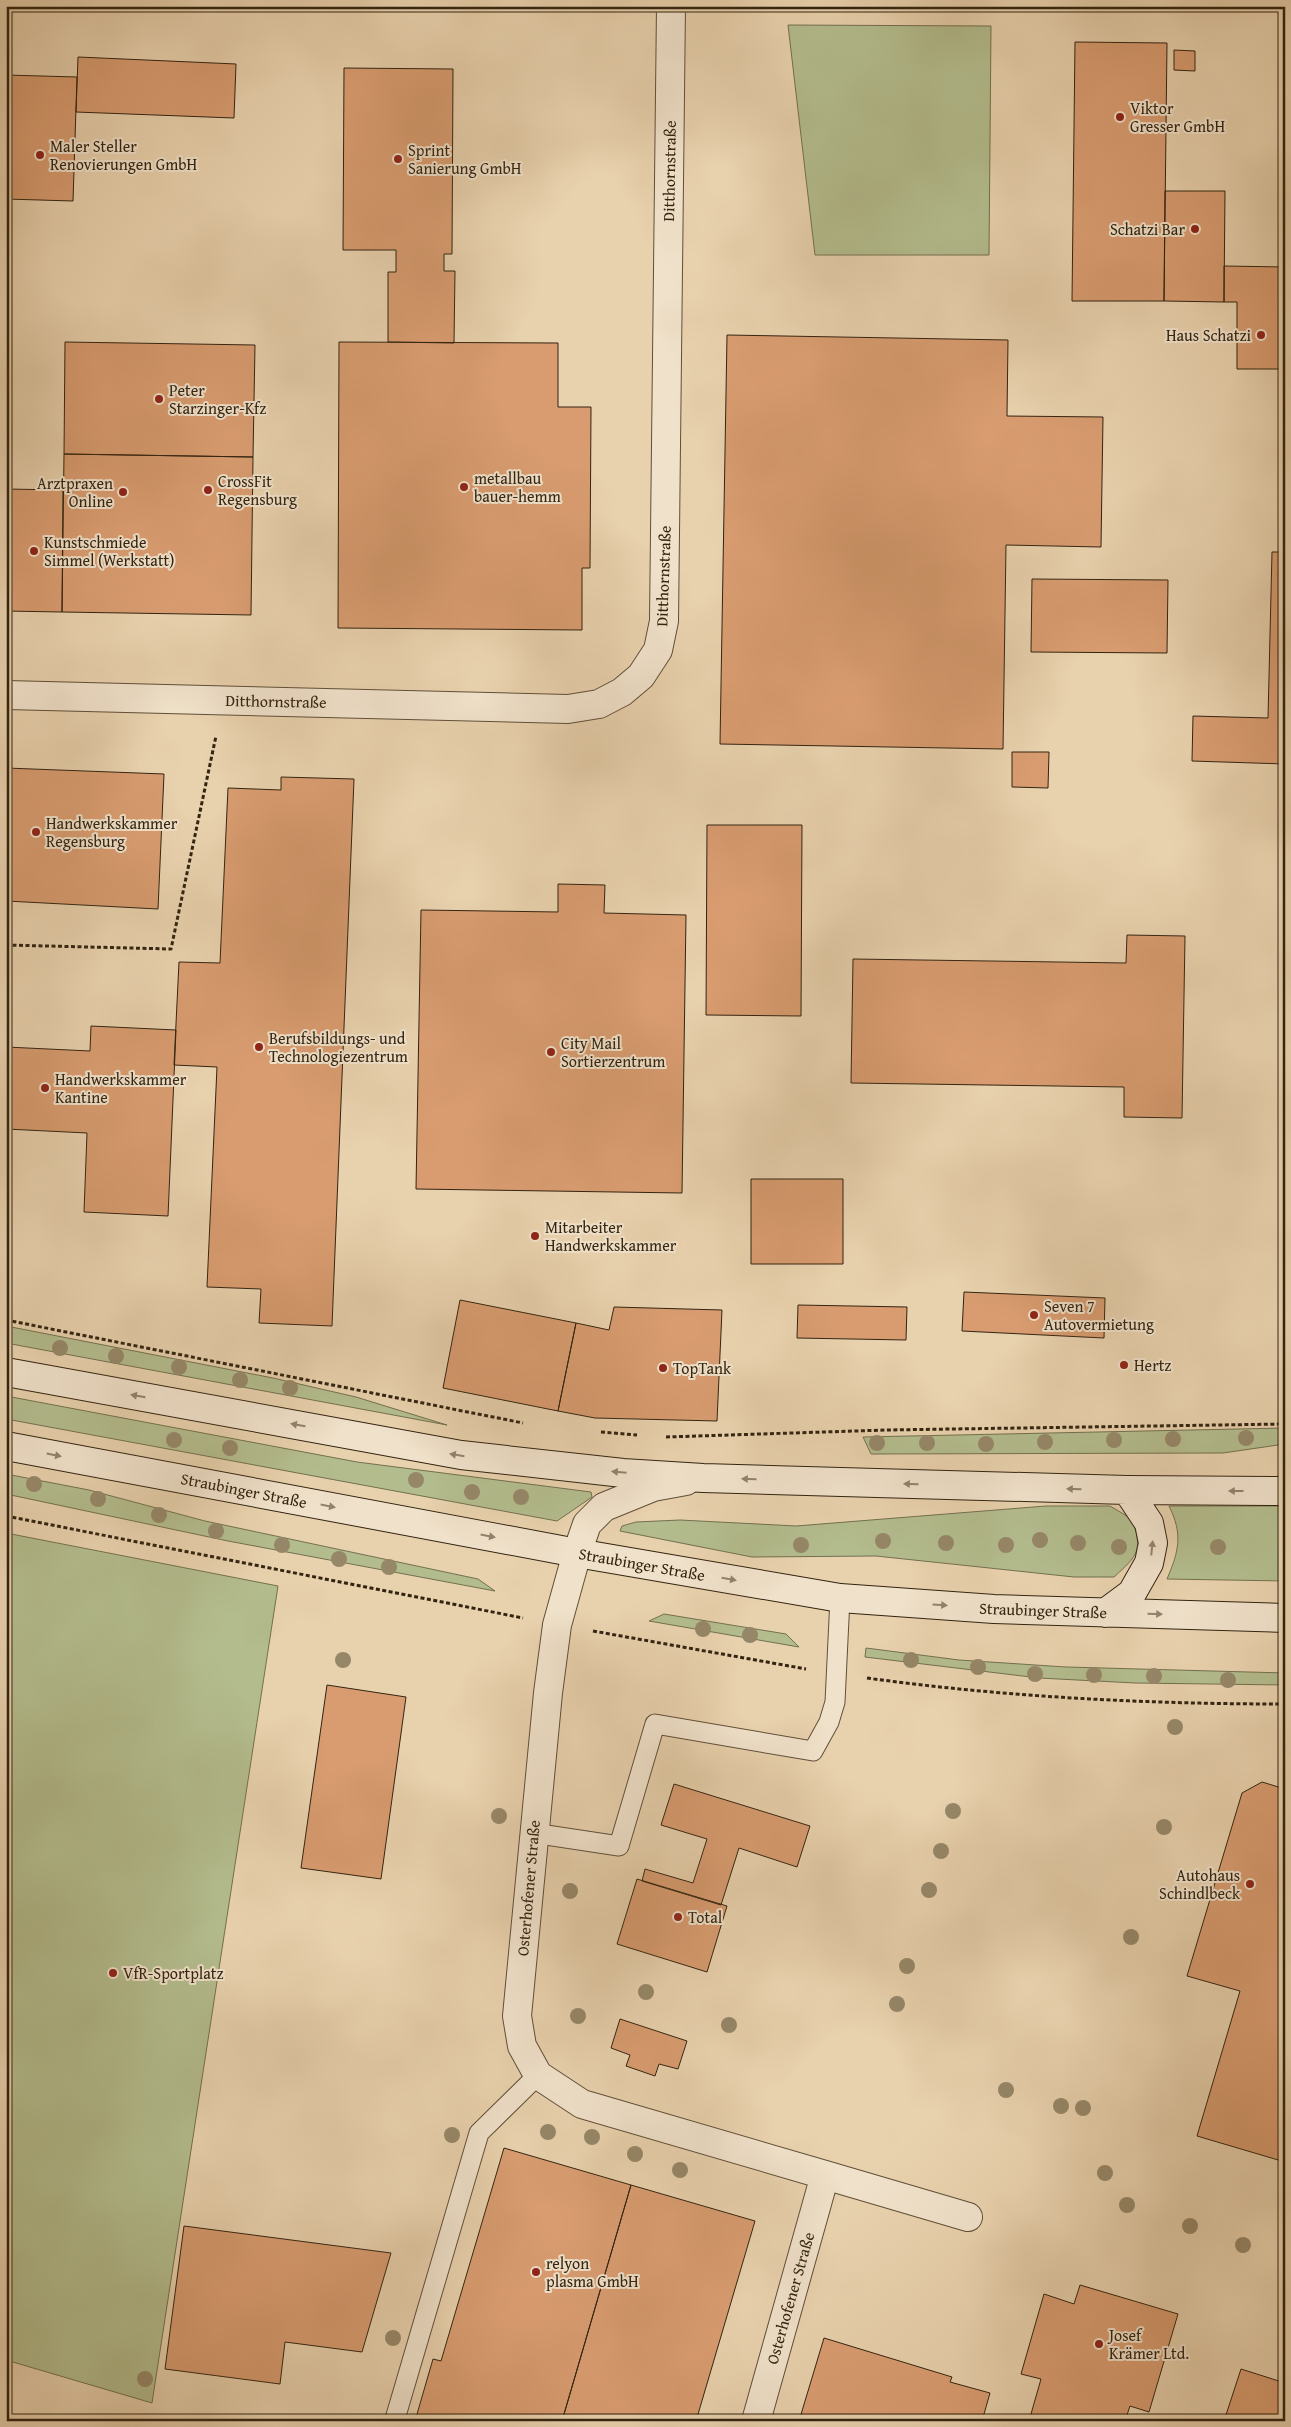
<svg xmlns="http://www.w3.org/2000/svg" width="1291" height="2427" viewBox="0 0 1291 2427" font-family="'Gentium Book Plus',serif">
<rect width="100%" height="100%" fill="#e8d1ad"/>
<filter id="stains"><feTurbulence type="fractalNoise" baseFrequency=".004" numOctaves="4"/><feColorMatrix values="0 0 0 0 .2 0 0 0 0 .09 0 0 0 0 .02 0 0 0 .5 -.17"/></filter>
<radialGradient id="worn" r=".72"><stop offset=".6" stop-color="#630" stop-opacity="0"/><stop offset="1" stop-color="#630" stop-opacity=".3"/></radialGradient>
<path fill="#b3bc8d" stroke="#73704f" d="M788 25 991 26 989 255H815Z
M6 1326 273 1378 356 1397 447 1425 6 1343Z
M6 1396 357 1462 591 1492 592 1497 557 1521 6 1419Z
M1285 1428V1444L1223 1453 871 1454 863 1437Z
M6 1474 89 1490 205 1521 478 1579 495 1591 228 1541 6 1494Z
M1046 1506H1110L1132 1519C1143 1551 1138 1555 1114 1577H1074L876 1556 752 1557 620 1531 622 1526 636 1522 680 1520 796 1526Z
M1169 1506H1285V1581L1167 1579C1179 1551 1183 1534 1169 1506Z
M6 1533 278 1586 152 2403 6 2360Z
M664 1614 786 1634 799 1647 649 1621Z
M866 1648 959 1660 1066 1667 1285 1673V1685L1135 1683 1039 1678 865 1657Z"/>
<path fill="#d89c70" stroke="#332411" d="M1075 42 1167 43 1164 301H1072Z
M1174 50 1195 51V71L1174 70Z
M78 57 236 64 234 118 76 112Z
M344 68 453 69 452 254H444V271H455L454 343 388 342V272H396V250H343Z
M6 75 77 77 73 201 6 199Z
M1165 191H1225L1224 302 1164 301Z
M1224 266 1285 267V369H1237V302H1224Z
M727 335 1008 340 1007 416 1103 417 1101 547 1006 545 1003 749 720 744Z
M65 342 255 345 253 457 64 454Z
M339 342 558 343V407H591L590 568H582V630L338 628Z
M64 454 253 457 251 615 62 612Z
M6 489 63 490 62 612 6 611Z
M1272 552H1285V764L1192 761 1193 716 1268 718Z
M1032 579 1168 580 1167 653 1031 652Z
M1012 752H1049L1048 788 1012 787Z
M6 768 164 774 158 909 6 901Z
M281 777 354 779 332 1326 259 1323 261 1289 207 1287 217 1067 174 1065 179 962 220 963 228 788 281 790Z
M707 825H802L801 1016 706 1015Z
M558 884 605 885 604 913 686 915 682 1193 416 1189 421 910 558 912Z
M1127 935 1185 936 1182 1118 1124 1117V1087L851 1083 853 959 1126 963Z
M91 1026 176 1030 168 1216 84 1212 87 1133 6 1129V1047L90 1051Z
M751 1179H843V1264H751Z
M964 1292 1105 1298 1104 1338 962 1331Z
M460 1300 576 1323 558 1411 443 1388Z
M798 1305 907 1307 906 1340 797 1338Z
M614 1307 722 1310 717 1421 595 1418 558 1411 576 1323 609 1330Z
M327 1685 406 1697 381 1879 301 1868Z
M1262 1782 1285 1789V2162L1197 2136 1240 1991 1187 1976 1242 1793Z
M674 1784 810 1826 797 1867 739 1848 721 1905 642 1881 645 1869 693 1883 707 1839 661 1825Z
M637 1879 727 1906 707 1972 617 1944Z
M620 2019 687 2041 678 2069 659 2064 655 2076 626 2066 630 2055 611 2048Z
M504 2148 631 2185 562 2421H415L433 2359 441 2361Z
M631 2185 755 2221 696 2421H562Z
M184 2226 391 2253 362 2352 285 2342 280 2384 165 2369Z
M1080 2285 1178 2314 1149 2412 1130 2406 1125 2421H1029L1041 2379 1021 2374 1044 2294 1074 2304Z
M824 2338 952 2377 950 2382 990 2393 982 2421H799Z
M1241 2369 1285 2383V2421H1224Z"/>
<g fill="none" stroke-linecap="round" stroke-linejoin="round">
<defs>
<path id="service" d="M533 1833 619 1846 655 1724 813 1751 829 1722 835 1702 840 1598
M395 2419 479 2133 538 2075"/>
<path id="minor" d="M6 695 568 709 599 704 622 692 641 676 658 650 664 621 671 6
M686 1481 653 1487 604 1507 587 1524 577 1553 557 1625 548 1693 517 2016 522 2046 538 2075 582 2104 825 2175 756 2421
M825 2175 968 2217"/>
<path id="secondary" d="M6 1372 461 1455 623 1473 703 1478 1127 1490 1285 1491
M6 1446 577 1553 840 1598 994 1609 1285 1618
M1105 1613 1132 1593 1149 1563 1153 1543 1149 1523 1127 1490"/>
</defs>
<use href="#service" stroke="#604f38" stroke-width="21"/>
<use href="#minor" stroke="#604f38" stroke-width="30"/>
<use href="#secondary" stroke="#332411" stroke-width="30"/>
<path stroke="#332411" stroke-width="3" stroke-dasharray="4 2.5" stroke-linecap="butt" d="M6 945 171 949 216 736
M6 1320 523 1423
M601 1432 637 1435
M666 1437 887 1430 1285 1424
M6 1516 523 1618
M593 1631 806 1669
M867 1678C1005 1697 1145 1704 1285 1704"/>
<use href="#service" stroke="#f0e1ca" stroke-width="19"/>
<use href="#minor" stroke="#f0e1ca" stroke-width="28"/>
<use href="#secondary" stroke="#f0e1ca" stroke-width="28"/>
</g>
<g fill="#968768">
<circle cx="60" cy="1348" r="8"/>
<circle cx="116" cy="1356" r="8"/>
<circle cx="179" cy="1367" r="8"/>
<circle cx="240" cy="1380" r="8"/>
<circle cx="290" cy="1388" r="8"/>
<circle cx="1246" cy="1438" r="8"/>
<circle cx="1173" cy="1439" r="8"/>
<circle cx="174" cy="1440" r="8"/>
<circle cx="1114" cy="1440" r="8"/>
<circle cx="1045" cy="1442" r="8"/>
<circle cx="877" cy="1443" r="8"/>
<circle cx="927" cy="1443" r="8"/>
<circle cx="986" cy="1444" r="8"/>
<circle cx="230" cy="1448" r="8"/>
<circle cx="416" cy="1480" r="8"/>
<circle cx="34" cy="1484" r="8"/>
<circle cx="472" cy="1492" r="8"/>
<circle cx="521" cy="1497" r="8"/>
<circle cx="98" cy="1499" r="8"/>
<circle cx="159" cy="1515" r="8"/>
<circle cx="216" cy="1531" r="8"/>
<circle cx="1040" cy="1540" r="8"/>
<circle cx="883" cy="1541" r="8"/>
<circle cx="946" cy="1543" r="8"/>
<circle cx="1078" cy="1543" r="8"/>
<circle cx="282" cy="1545" r="8"/>
<circle cx="801" cy="1545" r="8"/>
<circle cx="1006" cy="1545" r="8"/>
<circle cx="1119" cy="1547" r="8"/>
<circle cx="1218" cy="1547" r="8"/>
<circle cx="339" cy="1559" r="8"/>
<circle cx="389" cy="1567" r="8"/>
<circle cx="703" cy="1629" r="8"/>
<circle cx="750" cy="1635" r="8"/>
<circle cx="343" cy="1660" r="8"/>
<circle cx="911" cy="1660" r="8"/>
<circle cx="978" cy="1667" r="8"/>
<circle cx="1035" cy="1674" r="8"/>
<circle cx="1094" cy="1675" r="8"/>
<circle cx="1154" cy="1676" r="8"/>
<circle cx="1228" cy="1680" r="8"/>
<circle cx="1175" cy="1727" r="8"/>
<circle cx="953" cy="1811" r="8"/>
<circle cx="499" cy="1816" r="8"/>
<circle cx="1164" cy="1827" r="8"/>
<circle cx="941" cy="1851" r="8"/>
<circle cx="929" cy="1890" r="8"/>
<circle cx="570" cy="1891" r="8"/>
<circle cx="1131" cy="1937" r="8"/>
<circle cx="907" cy="1966" r="8"/>
<circle cx="646" cy="1992" r="8"/>
<circle cx="897" cy="2004" r="8"/>
<circle cx="578" cy="2016" r="8"/>
<circle cx="729" cy="2025" r="8"/>
<circle cx="1006" cy="2090" r="8"/>
<circle cx="1061" cy="2106" r="8"/>
<circle cx="1083" cy="2108" r="8"/>
<circle cx="548" cy="2132" r="8"/>
<circle cx="452" cy="2135" r="8"/>
<circle cx="592" cy="2137" r="8"/>
<circle cx="635" cy="2154" r="8"/>
<circle cx="680" cy="2170" r="8"/>
<circle cx="1105" cy="2173" r="8"/>
<circle cx="1127" cy="2205" r="8"/>
<circle cx="1190" cy="2226" r="8"/>
<circle cx="1243" cy="2245" r="8"/>
<circle cx="393" cy="2338" r="8"/>
<circle cx="145" cy="2379" r="8"/>
</g>
<defs><path id="oneway-solid" d="M-6-.8H1V-3.2L6.5 0L1 3.2V.8H-6Z" transform="scale(1.25)"/></defs>
<g fill="#92826e">
<use href="#oneway-solid" transform="translate(138 1396) rotate(-170)"/>
<use href="#oneway-solid" transform="translate(298 1425) rotate(-170)"/>
<use href="#oneway-solid" transform="translate(54 1455) rotate(11)"/>
<use href="#oneway-solid" transform="translate(457 1455) rotate(-171)"/>
<use href="#oneway-solid" transform="translate(619 1472) rotate(-175)"/>
<use href="#oneway-solid" transform="translate(749 1479) rotate(-178)"/>
<use href="#oneway-solid" transform="translate(911 1484) rotate(-178)"/>
<use href="#oneway-solid" transform="translate(1074 1489) rotate(-178)"/>
<use href="#oneway-solid" transform="translate(1236 1491) rotate(-180)"/>
<use href="#oneway-solid" transform="translate(328 1506) rotate(11)"/>
<use href="#oneway-solid" transform="translate(488 1536) rotate(11)"/>
<use href="#oneway-solid" transform="translate(1152 1548) rotate(-84)"/>
<use href="#oneway-solid" transform="translate(729 1579) rotate(10)"/>
<use href="#oneway-solid" transform="translate(940 1605) rotate(4)"/>
<use href="#oneway-solid" transform="translate(1155 1614) rotate(2)"/>
</g>
<g fill="#8f2418" stroke="#f0e1ca" stroke-width="2">
<circle cx="1120" cy="117" r="5"/>
<circle cx="40" cy="155" r="5"/>
<circle cx="398" cy="159" r="5"/>
<circle cx="1195" cy="229" r="5"/>
<circle cx="1261" cy="335" r="5"/>
<circle cx="159" cy="399" r="5"/>
<circle cx="464" cy="487" r="5"/>
<circle cx="208" cy="490" r="5"/>
<circle cx="123" cy="492" r="5"/>
<circle cx="34" cy="551" r="5"/>
<circle cx="36" cy="832" r="5"/>
<circle cx="259" cy="1047" r="5"/>
<circle cx="551" cy="1052" r="5"/>
<circle cx="45" cy="1088" r="5"/>
<circle cx="535" cy="1236" r="5"/>
<circle cx="1034" cy="1315" r="5"/>
<circle cx="1124" cy="1365" r="5"/>
<circle cx="663" cy="1368" r="5"/>
<circle cx="1250" cy="1884" r="5"/>
<circle cx="678" cy="1917" r="5"/>
<circle cx="113" cy="1973" r="5"/>
<circle cx="536" cy="2272" r="5"/>
<circle cx="1099" cy="2344" r="5"/>
</g>
<g text-anchor="middle" dominant-baseline="central" stroke-width="4" stroke-linejoin="round" paint-order="stroke">
<g font-size="16" fill="#332411" stroke="#f0e1ca" text-anchor="start">
<text x="1130" y="108">Viktor<tspan x="1130" dy="18">Gresser GmbH</tspan></text>
<text x="50" y="146">Maler Steller<tspan x="50" dy="18">Renovierungen GmbH</tspan></text>
<text x="408" y="150">Sprint<tspan x="408" dy="18">Sanierung GmbH</tspan></text>
<text x="1185" y="229" text-anchor="end">Schatzi Bar</text>
<text x="1251" y="335" text-anchor="end">Haus Schatzi</text>
<text x="169" y="390">Peter<tspan x="169" dy="18">Starzinger-Kfz</tspan></text>
<text x="474" y="478">metallbau<tspan x="474" dy="18">bauer-hemm</tspan></text>
<text x="218" y="481">CrossFit<tspan x="218" dy="18">Regensburg</tspan></text>
<text x="113" y="483" text-anchor="end">Arztpraxen<tspan x="113" dy="18">Online</tspan></text>
<text x="44" y="542">Kunstschmiede<tspan x="44" dy="18">Simmel (Werkstatt)</tspan></text>
<text x="46" y="823">Handwerkskammer<tspan x="46" dy="18">Regensburg</tspan></text>
<text x="269" y="1038">Berufsbildungs- und<tspan x="269" dy="18">Technologiezentrum</tspan></text>
<text x="561" y="1043">City Mail<tspan x="561" dy="18">Sortierzentrum</tspan></text>
<text x="55" y="1079">Handwerkskammer<tspan x="55" dy="18">Kantine</tspan></text>
<text x="545" y="1227">Mitarbeiter<tspan x="545" dy="18">Handwerkskammer</tspan></text>
<text x="1044" y="1306">Seven 7<tspan x="1044" dy="18">Autovermietung</tspan></text>
<text x="1134" y="1365">Hertz</text>
<text x="673" y="1368">TopTank</text>
<text x="1240" y="1875" text-anchor="end">Autohaus<tspan x="1240" dy="18">Schindlbeck</tspan></text>
<text x="688" y="1917">Total</text>
<text x="123" y="1973">VfR-Sportplatz</text>
<text x="546" y="2263">relyon<tspan x="546" dy="18">plasma GmbH</tspan></text>
<text x="1109" y="2335">Josef<tspan x="1109" dy="18">Krämer Ltd.</tspan></text>
</g>
<g font-size="16" fill="#332411" stroke="#f0e1ca">
<text transform="translate(669 171) rotate(-89)">Ditthornstraße</text>
<text transform="translate(663 576) rotate(-88)">Ditthornstraße</text>
<text transform="translate(276 701) rotate(1)">Ditthornstraße</text>
<text transform="translate(244 1490) rotate(11)">Straubinger Straße</text>
<text transform="translate(642 1564) rotate(10)">Straubinger Straße</text>
<text transform="translate(1043 1610) rotate(2)">Straubinger Straße</text>
<text transform="translate(528 1888) rotate(-85)">Osterhofener Straße</text>
<text transform="translate(790 2298) rotate(-74)">Osterhofener Straße</text>
</g>
</g>
<rect width="1291" height="2427" fill="none" stroke="#e8d1ad" stroke-width="25"/>
<rect x="8" y="8" width="1276" height="2412" fill="none" stroke="#332411" stroke-width="2.5"/>
<rect x="12" y="12" width="1266" height="2402" fill="none" stroke="#332411"/>
<rect width="100%" height="100%" filter="url(#stains)"/>
<rect width="100%" height="100%" fill="url(#worn)"/>
</svg>
